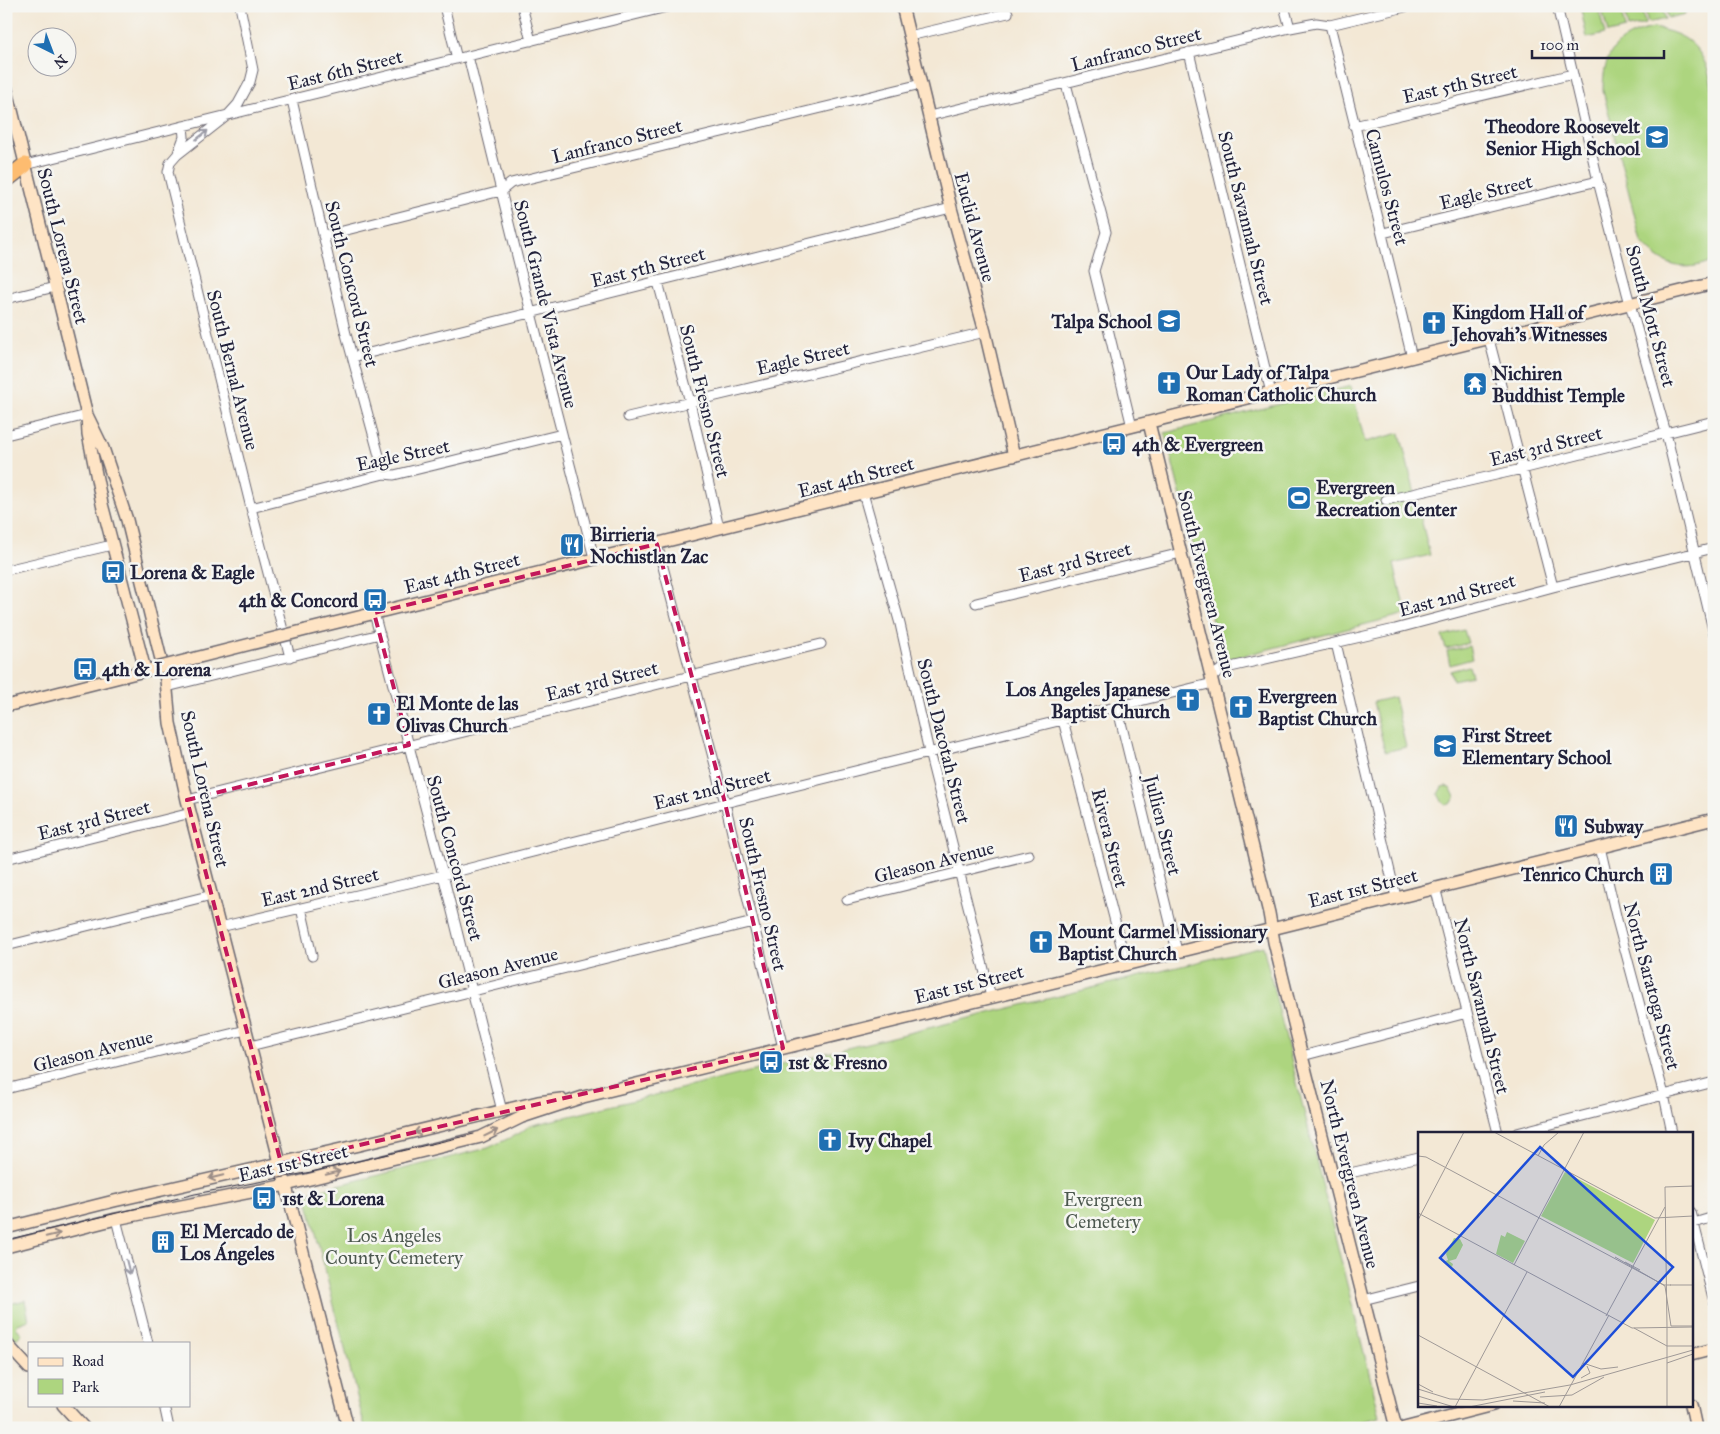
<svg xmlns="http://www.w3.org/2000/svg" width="1720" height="1434" viewBox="0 0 1720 1434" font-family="'IM FELL Great Primer',serif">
<rect width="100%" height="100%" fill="#f6f6f2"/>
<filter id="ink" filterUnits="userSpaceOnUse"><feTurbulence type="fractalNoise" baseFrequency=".02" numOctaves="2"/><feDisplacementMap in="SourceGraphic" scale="10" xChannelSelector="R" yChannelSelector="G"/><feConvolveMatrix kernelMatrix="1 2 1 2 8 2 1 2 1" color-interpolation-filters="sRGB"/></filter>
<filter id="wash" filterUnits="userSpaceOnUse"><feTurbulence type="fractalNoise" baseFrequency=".0096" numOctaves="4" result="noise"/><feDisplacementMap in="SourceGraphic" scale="20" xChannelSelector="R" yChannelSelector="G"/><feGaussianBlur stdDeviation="1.12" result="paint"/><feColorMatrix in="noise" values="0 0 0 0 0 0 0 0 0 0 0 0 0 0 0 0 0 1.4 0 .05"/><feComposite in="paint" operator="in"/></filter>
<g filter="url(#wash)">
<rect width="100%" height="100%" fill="#f3e8d5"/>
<path fill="#add57f" stroke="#687c5d" d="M1598 6 1605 34 1587 38 1581 10Z
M1601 6H1620L1625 29 1608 33Z
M1623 6H1641L1645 24 1628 28Z
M1644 6H1662L1665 19 1648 23Z
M1665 6H1684L1685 14 1668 18Z
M1653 28C1671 31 1688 36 1699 52 1720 83 1714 132 1714 168 1714 199 1714 229 1714 260 1683 274 1662 266 1641 241L1603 91C1603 53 1616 36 1653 28Z
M1351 386 1365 442 1400 433 1430 555 1394 564 1406 614 1222 661 1165 433Z
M1464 630 1468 643 1446 649 1442 636Z
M1469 646 1472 659 1450 665 1447 651Z
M1469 666 1472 676 1453 680 1450 671Z
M1394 697 1406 747 1385 752 1373 702Z
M1446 786 1451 789 1455 797 1452 803 1447 805 1442 801 1438 794 1442 787Z
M1263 946 1380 1417 1337 1428H365L307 1199 310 1192 488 1148 520 1133 529 1126Z
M25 1300 29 1320 18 1324 16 1327 22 1334 16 1339 6 1328V1305Z"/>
</g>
<g filter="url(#ink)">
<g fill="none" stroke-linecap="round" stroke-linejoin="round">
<defs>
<path id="street" d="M240 6 253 70 250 82 238 104 228 115 177 155 170 163 168 172 251 508 290 657
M444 6 457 59
M522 6 531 41
M1284 6 1290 28
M1557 6 1598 181 1627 293 1666 433 1714 634
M1330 25C1357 136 1386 247 1412 358
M909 36 1008 13
M1189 52 1271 393
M468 56 531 313 594 558
M1066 84 1106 232 1094 271 1132 427
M292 100 346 334 384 474
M929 116 1290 28 1316 23 1330 25 1409 6
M1354 126 1573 74
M178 153 184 137 183 126
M25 165 671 6
M1383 233 1598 181
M323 236 501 191 511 183 921 84
M658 282 690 402 719 528
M6 299 55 287
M1489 339 1553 587
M353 357 951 208
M628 417 985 332
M6 435 87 415
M863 493 900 624 929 752 991 997
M1386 500 1522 469 1714 421
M251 508 384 474 394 475 562 434
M657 544 725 803 783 1048
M6 570 112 545
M976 603 1181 553
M374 613 443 875 502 1111
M1336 643 1396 897
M1211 677 1222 669 1395 629 1553 587 1714 548
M167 687 380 634
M1117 706 1177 951
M1063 720 1126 964
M187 800 821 644
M1600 847 1617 920 1664 1095 1672 1133
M6 859 191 813
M1435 887 1498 1133
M847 900 1029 855
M301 908 312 956
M220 927 443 875 725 803 1213 683
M6 946 212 895
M250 1046 753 922
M1302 1056 1467 1013
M6 1089 246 1030
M1517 1133 1714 1082
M1333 1177 1419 1157
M6 1212 10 1227
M1691 1212 1714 1302
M116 1219 148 1343
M1694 1223 1714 1217
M1363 1300 1419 1286
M164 1405 169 1428"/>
<path id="secondary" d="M902 6 951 208 985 332 1014 456
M6 86 87 415 88 434 102 504 145 670
M87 415 103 448 127 520 166 680 170 723 187 800 348 1428
M1149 423 1269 913 1274 942 1302 1056 1396 1428
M306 630 1714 283
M6 706 152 669
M6 1228 114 1201 359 1145 538 1102 561 1099
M6 1247 116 1219 286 1185 481 1137 522 1117 583 1097 1264 931 1714 819
M6 1343 29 1368
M1691 1355 1714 1349
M63 1405 84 1428
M1691 1405 1696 1428
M1404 1428 1493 1405"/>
<path id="highway" d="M6 180 25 165"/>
</defs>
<use href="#street" stroke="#6b6771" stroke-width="11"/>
<use href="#secondary" stroke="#6b6771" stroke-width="14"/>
<use href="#highway" stroke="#6b6771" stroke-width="18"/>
<use href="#street" stroke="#fff" stroke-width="9"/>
<use href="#secondary" stroke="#fee4c5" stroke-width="11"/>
<use href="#highway" stroke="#fdbc6f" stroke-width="15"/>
<path stroke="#22223b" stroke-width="1" d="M6 1240 195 1194 311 1172 474 1134"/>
<defs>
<path id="secondary-bridge" d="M156 668 306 630"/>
</defs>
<use href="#secondary-bridge" stroke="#6b6771" stroke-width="14" stroke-linecap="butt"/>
<use href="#secondary-bridge" stroke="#fee4c5" stroke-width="11"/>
</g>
<defs><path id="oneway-shaft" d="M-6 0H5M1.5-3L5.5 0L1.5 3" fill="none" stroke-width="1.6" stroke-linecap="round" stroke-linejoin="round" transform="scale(1.25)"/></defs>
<g stroke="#9c9ca7">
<use href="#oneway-shaft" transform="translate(202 135) rotate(-38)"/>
<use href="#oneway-shaft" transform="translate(128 1267) rotate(76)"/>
</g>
<g stroke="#9b8d87">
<use href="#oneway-shaft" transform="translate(421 1131) rotate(167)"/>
<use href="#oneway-shaft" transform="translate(491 1133) rotate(-26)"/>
<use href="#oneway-shaft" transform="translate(333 1173) rotate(-14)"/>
<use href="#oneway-shaft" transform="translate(216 1177) rotate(167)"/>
<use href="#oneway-shaft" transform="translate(53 1235) rotate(-14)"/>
</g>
</g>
<path fill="none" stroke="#c2185b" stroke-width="4" stroke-dasharray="10 6" stroke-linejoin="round" d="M657 544 725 803 783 1048 281 1163 187 800 409 745 374 613Z"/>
<defs>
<symbol id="school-square" viewBox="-11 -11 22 22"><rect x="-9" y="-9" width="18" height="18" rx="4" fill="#1f6fb2" stroke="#f6f6f2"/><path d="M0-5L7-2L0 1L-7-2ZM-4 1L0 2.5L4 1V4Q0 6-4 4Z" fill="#fff"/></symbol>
<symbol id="church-square" viewBox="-11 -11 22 22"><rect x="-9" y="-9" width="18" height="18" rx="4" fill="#1f6fb2" stroke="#f6f6f2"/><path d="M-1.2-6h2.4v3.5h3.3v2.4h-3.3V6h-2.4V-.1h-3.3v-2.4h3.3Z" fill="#fff"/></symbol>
<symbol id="temple-square" viewBox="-11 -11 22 22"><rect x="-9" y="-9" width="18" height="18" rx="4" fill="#1f6fb2" stroke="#f6f6f2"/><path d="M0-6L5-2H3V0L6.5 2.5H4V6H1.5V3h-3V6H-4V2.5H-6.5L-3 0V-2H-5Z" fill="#fff"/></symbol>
<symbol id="bus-square" viewBox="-11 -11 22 22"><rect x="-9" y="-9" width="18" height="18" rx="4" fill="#1f6fb2" stroke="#f6f6f2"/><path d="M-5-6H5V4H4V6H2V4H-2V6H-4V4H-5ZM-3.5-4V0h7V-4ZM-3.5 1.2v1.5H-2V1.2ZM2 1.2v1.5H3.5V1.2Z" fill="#fff"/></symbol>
<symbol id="stadium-square" viewBox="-11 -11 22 22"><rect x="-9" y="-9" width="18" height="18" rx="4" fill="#1f6fb2" stroke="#f6f6f2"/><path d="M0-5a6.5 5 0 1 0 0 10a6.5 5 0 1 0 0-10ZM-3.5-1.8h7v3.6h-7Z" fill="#fff"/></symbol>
<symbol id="restaurant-square" viewBox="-11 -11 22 22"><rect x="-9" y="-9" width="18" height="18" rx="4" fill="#1f6fb2" stroke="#f6f6f2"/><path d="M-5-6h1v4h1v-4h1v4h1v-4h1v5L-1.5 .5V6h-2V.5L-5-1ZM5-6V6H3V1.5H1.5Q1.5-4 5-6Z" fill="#fff"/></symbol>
<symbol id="building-square" viewBox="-11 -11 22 22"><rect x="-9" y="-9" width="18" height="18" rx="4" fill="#1f6fb2" stroke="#f6f6f2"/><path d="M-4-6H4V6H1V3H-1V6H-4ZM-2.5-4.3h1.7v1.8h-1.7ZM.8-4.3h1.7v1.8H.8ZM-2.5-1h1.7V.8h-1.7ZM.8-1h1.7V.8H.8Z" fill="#fff"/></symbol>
</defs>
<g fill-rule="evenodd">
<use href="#school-square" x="1643" y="123" width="28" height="28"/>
<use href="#school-square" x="1155" y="307" width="28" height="28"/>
<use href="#church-square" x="1420" y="309" width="28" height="28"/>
<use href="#church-square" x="1155" y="369" width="28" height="28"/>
<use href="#temple-square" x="1461" y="370" width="28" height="28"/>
<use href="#bus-square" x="1100" y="430" width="28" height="28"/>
<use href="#stadium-square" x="1285" y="484" width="28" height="28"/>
<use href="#restaurant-square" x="558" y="531" width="28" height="28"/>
<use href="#bus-square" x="99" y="558" width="28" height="28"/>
<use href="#bus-square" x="361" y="586" width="28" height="28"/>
<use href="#bus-square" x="71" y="655" width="28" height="28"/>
<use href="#church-square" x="1174" y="686" width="28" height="28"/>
<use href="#church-square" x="1227" y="693" width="28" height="28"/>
<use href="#church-square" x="365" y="700" width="28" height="28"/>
<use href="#school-square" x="1431" y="732" width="28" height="28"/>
<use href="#restaurant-square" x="1552" y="812" width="28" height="28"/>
<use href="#building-square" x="1647" y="860" width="28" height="28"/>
<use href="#church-square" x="1027" y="928" width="28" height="28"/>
<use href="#bus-square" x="757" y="1048" width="28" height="28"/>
<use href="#church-square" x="816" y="1126" width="28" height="28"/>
<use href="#bus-square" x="250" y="1184" width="28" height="28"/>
<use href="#building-square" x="149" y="1228" width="28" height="28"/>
</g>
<g text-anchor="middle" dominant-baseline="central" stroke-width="5" stroke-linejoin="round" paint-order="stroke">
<g font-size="19" fill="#22223b" stroke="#f6f6f2">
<text transform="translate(1136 49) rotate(-14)">Lanfranco Street</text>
<text transform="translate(345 70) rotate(-14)">East 6th Street</text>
<text transform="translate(1460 84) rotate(-13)">East 5th Street</text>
<text transform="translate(617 141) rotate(-14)">Lanfranco Street</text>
<text transform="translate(1387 187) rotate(75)">Camulos Street</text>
<text transform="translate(1486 192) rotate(-14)">Eagle Street</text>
<text transform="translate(1246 218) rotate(76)">South Savannah Street</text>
<text transform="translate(975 227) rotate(75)">Euclid Avenue</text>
<text transform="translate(63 246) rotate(76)">South Lorena Street</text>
<text transform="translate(648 267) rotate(-14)">East 5th Street</text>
<text transform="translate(352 284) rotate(76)">South Concord Street</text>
<text transform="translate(546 304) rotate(76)">South Grande Vista Avenue</text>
<text transform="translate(1651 316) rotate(75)">South Mott Street</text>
<text transform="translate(803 358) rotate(-13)">Eagle Street</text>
<text transform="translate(233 370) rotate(76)">South Bernal Avenue</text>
<text transform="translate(705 401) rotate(76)">South Fresno Street</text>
<text transform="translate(1546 446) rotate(-14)">East 3rd Street</text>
<text transform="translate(403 455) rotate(-12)">Eagle Street</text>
<text transform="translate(856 477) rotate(-14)">East 4th Street</text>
<text transform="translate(1075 562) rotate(-14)">East 3rd Street</text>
<text transform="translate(462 573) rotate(-14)">East 4th Street</text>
<text transform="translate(1207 584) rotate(76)">South Evergreen Avenue</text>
<text transform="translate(1457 595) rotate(-15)">East 2nd Street</text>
<text transform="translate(602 681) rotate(-14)">East 3rd Street</text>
<text transform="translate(944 741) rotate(76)">South Dacotah Street</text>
<text transform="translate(205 789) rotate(77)">South Lorena Street</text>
<text transform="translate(712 789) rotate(-14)">East 2nd Street</text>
<text transform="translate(94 820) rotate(-14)">East 3rd Street</text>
<text transform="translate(1163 825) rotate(76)">Jullien Street</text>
<text transform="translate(1110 838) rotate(76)">Rivera Street</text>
<text transform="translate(455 858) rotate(75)">South Concord Street</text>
<text transform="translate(934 862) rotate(-14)">Gleason Avenue</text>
<text transform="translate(320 887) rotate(-13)">East 2nd Street</text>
<text transform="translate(1363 888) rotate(-14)">East 1st Street</text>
<text transform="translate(763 894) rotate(77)">South Fresno Street</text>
<text transform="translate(498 968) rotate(-14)">Gleason Avenue</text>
<text transform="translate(969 984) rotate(-14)">East 1st Street</text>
<text transform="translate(1652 986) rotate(75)">North Saratoga Street</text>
<text transform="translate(1482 1006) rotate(76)">North Savannah Street</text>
<text transform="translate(93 1051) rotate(-14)">Gleason Avenue</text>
<text transform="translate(293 1163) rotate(-13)">East 1st Street</text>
<text transform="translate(1350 1174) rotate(76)">North Evergreen Avenue</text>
</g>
<g font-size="19" font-weight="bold" fill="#22223b" stroke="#f6f6f2" text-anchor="start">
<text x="1640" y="126" text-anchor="end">Theodore Roosevelt<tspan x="1640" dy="22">Senior High School</tspan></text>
<text x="1452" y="312">Kingdom Hall of<tspan x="1452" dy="22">Jehovah's Witnesses</tspan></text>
<text x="1152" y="321" text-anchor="end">Talpa School</text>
<text x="1186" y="372">Our Lady of Talpa<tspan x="1186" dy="22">Roman Catholic Church</tspan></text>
<text x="1492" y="373">Nichiren<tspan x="1492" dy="22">Buddhist Temple</tspan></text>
<text x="1132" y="444">4th &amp; Evergreen</text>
<text x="1316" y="487">Evergreen<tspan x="1316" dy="22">Recreation Center</tspan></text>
<text x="590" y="534">Birrieria<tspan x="590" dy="22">Nochistlan Zac</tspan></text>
<text x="130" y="572">Lorena &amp; Eagle</text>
<text x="358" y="600" text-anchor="end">4th &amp; Concord</text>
<text x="102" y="669">4th &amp; Lorena</text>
<text x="1170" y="689" text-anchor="end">Los Angeles Japanese<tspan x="1170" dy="22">Baptist Church</tspan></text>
<text x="1258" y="696">Evergreen<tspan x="1258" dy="22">Baptist Church</tspan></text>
<text x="396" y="703">El Monte de las<tspan x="396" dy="22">Olivas Church</tspan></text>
<text x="1462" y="735">First Street<tspan x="1462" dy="22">Elementary School</tspan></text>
<text x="1584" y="826">Subway</text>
<text x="1644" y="874" text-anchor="end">Tenrico Church</text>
<text x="1058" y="931">Mount Carmel Missionary<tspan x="1058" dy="22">Baptist Church</tspan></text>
<text x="788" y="1062">1st &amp; Fresno</text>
<text x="848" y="1140">Ivy Chapel</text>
<text x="282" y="1198">1st &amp; Lorena</text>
<text x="180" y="1231">El Mercado de<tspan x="180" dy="22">Los Ángeles</tspan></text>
</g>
<g font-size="19" fill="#4c584f" stroke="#f6f6f2">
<text x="1103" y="1199">Evergreen<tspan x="1103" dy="22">Cemetery</tspan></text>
<text x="394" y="1235">Los Angeles<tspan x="394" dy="22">County Cemetery</tspan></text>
</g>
</g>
<g transform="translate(1418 1132)">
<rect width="275" height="275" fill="#f3e8d5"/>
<path d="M147 40 237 88 215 131 123 84ZM89 100 107 109 95 131 78 122 83 103 87 105ZM36 106 42 107 45 113 38 127 31 129 35 132 34 135 25 130 30 128 28 122Z" fill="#add57f"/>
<path fill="none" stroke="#9f9997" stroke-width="1" d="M76 0 237 86 275 84M0 24 8 25 246 153H253M120 24 126 13 141 0M0 81 214 196 275 195M0 88 46 0M197 125 247 154 253 194H275M207 130 222 138M96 133 166 0M252 153H275M188 184 247 75M249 195 247 55 275 54M249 195V275M216 196 249 214M0 203 132 275M249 214H275M165 231 183 237 200 235M249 231 275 222M163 246 172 241 169 234M0 252 15 260M0 257 32 267 65 268 152 253 275 218M0 264 36 275M122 265 154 263 186 245M95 269 127 271M0 271 19 274M37 275 109 140M51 275 127 260M141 275 191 183"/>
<path fill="#1d4ed8" fill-opacity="0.15" stroke="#1d4ed8" stroke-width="2.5" d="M122 15 255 135 155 245 22 126Z"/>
<rect width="275" height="275" fill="none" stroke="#22223b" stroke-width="2.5"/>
</g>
<rect width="1720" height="1434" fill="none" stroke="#f6f6f2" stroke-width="25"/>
<rect x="28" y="1342" width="162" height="65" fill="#f6f6f2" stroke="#a1a1a9"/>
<rect x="38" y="1358" width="25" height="8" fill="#fee4c5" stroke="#a1a1a9"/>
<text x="72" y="1366" font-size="15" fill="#22223b">Road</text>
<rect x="38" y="1379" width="25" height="15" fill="#add57f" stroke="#a1a1a9"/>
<text x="72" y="1392" font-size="15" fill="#22223b">Park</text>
<g transform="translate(52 52) rotate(138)"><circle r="24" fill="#f6f6f2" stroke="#a1a1a9"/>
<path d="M0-4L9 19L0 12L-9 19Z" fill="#1f6fb2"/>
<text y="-8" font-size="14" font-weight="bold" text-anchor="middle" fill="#22223b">N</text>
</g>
<path d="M1532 50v8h132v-8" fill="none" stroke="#22223b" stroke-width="2.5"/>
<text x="1540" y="50" font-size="15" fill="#22223b" stroke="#f6f6f2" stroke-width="4" paint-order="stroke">100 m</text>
</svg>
